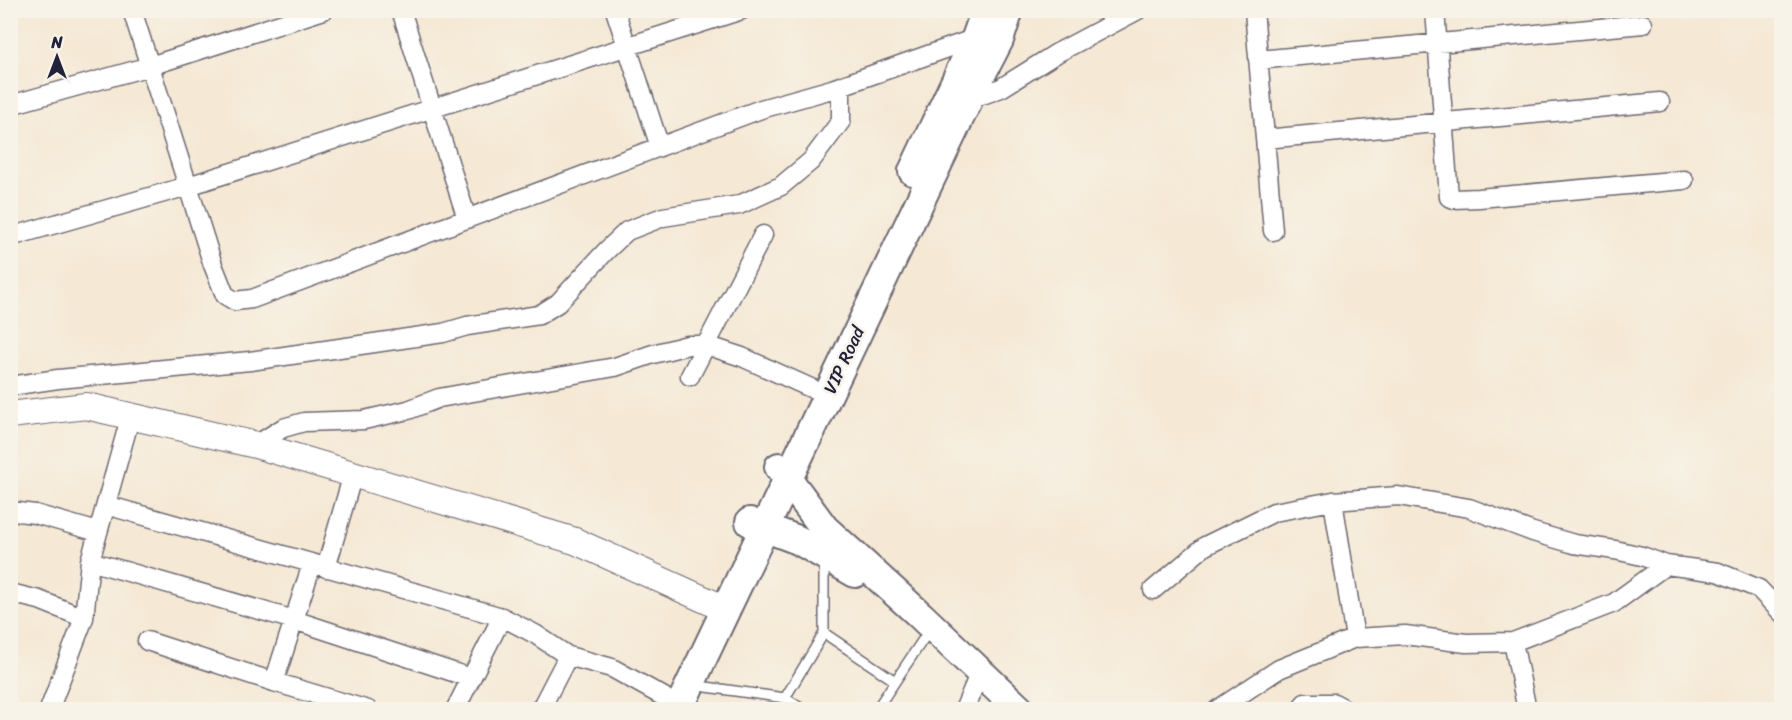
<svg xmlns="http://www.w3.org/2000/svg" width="1792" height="720" viewBox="0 0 1792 720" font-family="Sriracha,sans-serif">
<rect width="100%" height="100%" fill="#f7f3e8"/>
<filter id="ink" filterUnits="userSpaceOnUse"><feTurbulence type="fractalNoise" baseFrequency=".0167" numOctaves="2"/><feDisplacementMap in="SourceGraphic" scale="12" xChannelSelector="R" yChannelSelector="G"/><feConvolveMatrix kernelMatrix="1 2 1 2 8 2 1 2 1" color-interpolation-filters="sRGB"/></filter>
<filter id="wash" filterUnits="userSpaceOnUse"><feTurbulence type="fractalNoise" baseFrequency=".008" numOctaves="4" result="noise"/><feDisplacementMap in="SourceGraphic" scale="24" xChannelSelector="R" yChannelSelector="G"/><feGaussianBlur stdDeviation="1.35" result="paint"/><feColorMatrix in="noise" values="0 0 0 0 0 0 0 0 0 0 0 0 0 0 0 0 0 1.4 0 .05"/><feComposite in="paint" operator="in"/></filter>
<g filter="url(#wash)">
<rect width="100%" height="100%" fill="#f5e8d4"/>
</g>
<g filter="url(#ink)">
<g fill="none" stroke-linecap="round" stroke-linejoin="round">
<defs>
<path id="lane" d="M824 633 895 681
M692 685 785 698 804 710
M785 698 824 633V560
M876 710 930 629"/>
<path id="street" d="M132 10 213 265 225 295 235 301 252 299 761 109 832 89 976 38
M401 10 467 219
M615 10 660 147
M1254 10 1273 231
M1435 10 1449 197 1454 199 1479 198 1684 180
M1258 60 1643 24
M966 96 969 98 985 94 1001 88 1057 53 1138 10
M10 105 150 66 324 10
M1265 139 1660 102
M10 237 188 186 742 10
M690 376 763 235
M10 386 58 379 250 361 443 333 467 326 539 315 558 303 606 251 627 231 663 217 739 205 781 186 811 161 841 121V86
M256 445 283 428 304 422 364 420 408 410 439 398 615 367 653 354 688 345H706L742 357 813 389
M1333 501 1355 638
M106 505 502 617 535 634 568 656 612 668 664 697
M10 511 35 514 98 532
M90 561 294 620 471 678
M326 568 353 474
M1153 590 1205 546 1274 512 1333 501 1398 496 1469 508 1533 532 1574 544 1615 550 1642 556 1666 565 1718 572 1759 589 1782 613
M10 593 39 600 84 618
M147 641 274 682 368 710
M1513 642 1527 710
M274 682 312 564
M49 710 84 618 90 561 131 415
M455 710 502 617
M540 710 568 656
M964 710 980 672
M1217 710 1279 669 1355 638 1405 635 1466 643 1513 642 1614 603 1666 565
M1299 710 1305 703H1334L1347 710"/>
<path id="secondary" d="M10 415 86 406 256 445 575 541 710 602 725 610"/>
<path id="primary" d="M913 171 976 38 986 10
M779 467 824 528 920 615 1020 710
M750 522 798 540 855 573
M678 710 969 98 999 40 1009 10"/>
</defs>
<use href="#lane" stroke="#6c6771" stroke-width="12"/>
<use href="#street" stroke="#6c6771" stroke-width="21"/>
<use href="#secondary" stroke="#6c6771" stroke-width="28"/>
<use href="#primary" stroke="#6c6771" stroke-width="32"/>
<use href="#lane" stroke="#fff" stroke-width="9"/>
<use href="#street" stroke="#fff" stroke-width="18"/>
<use href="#secondary" stroke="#fff" stroke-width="26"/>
<use href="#primary" stroke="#fff" stroke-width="28"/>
</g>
</g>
<g text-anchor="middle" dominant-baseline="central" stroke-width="5" stroke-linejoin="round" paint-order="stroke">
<g font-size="18" fill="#22223b" stroke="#f7f3e8">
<text transform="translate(844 360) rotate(-65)">VIP Road</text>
</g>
</g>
<rect width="1792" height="720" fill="none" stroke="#f7f3e8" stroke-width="36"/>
<g transform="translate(57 57)" stroke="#f7f3e8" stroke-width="4.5" paint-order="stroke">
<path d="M0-4.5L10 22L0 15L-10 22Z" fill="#22223b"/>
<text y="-9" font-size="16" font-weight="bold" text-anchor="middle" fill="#22223b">N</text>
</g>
</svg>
